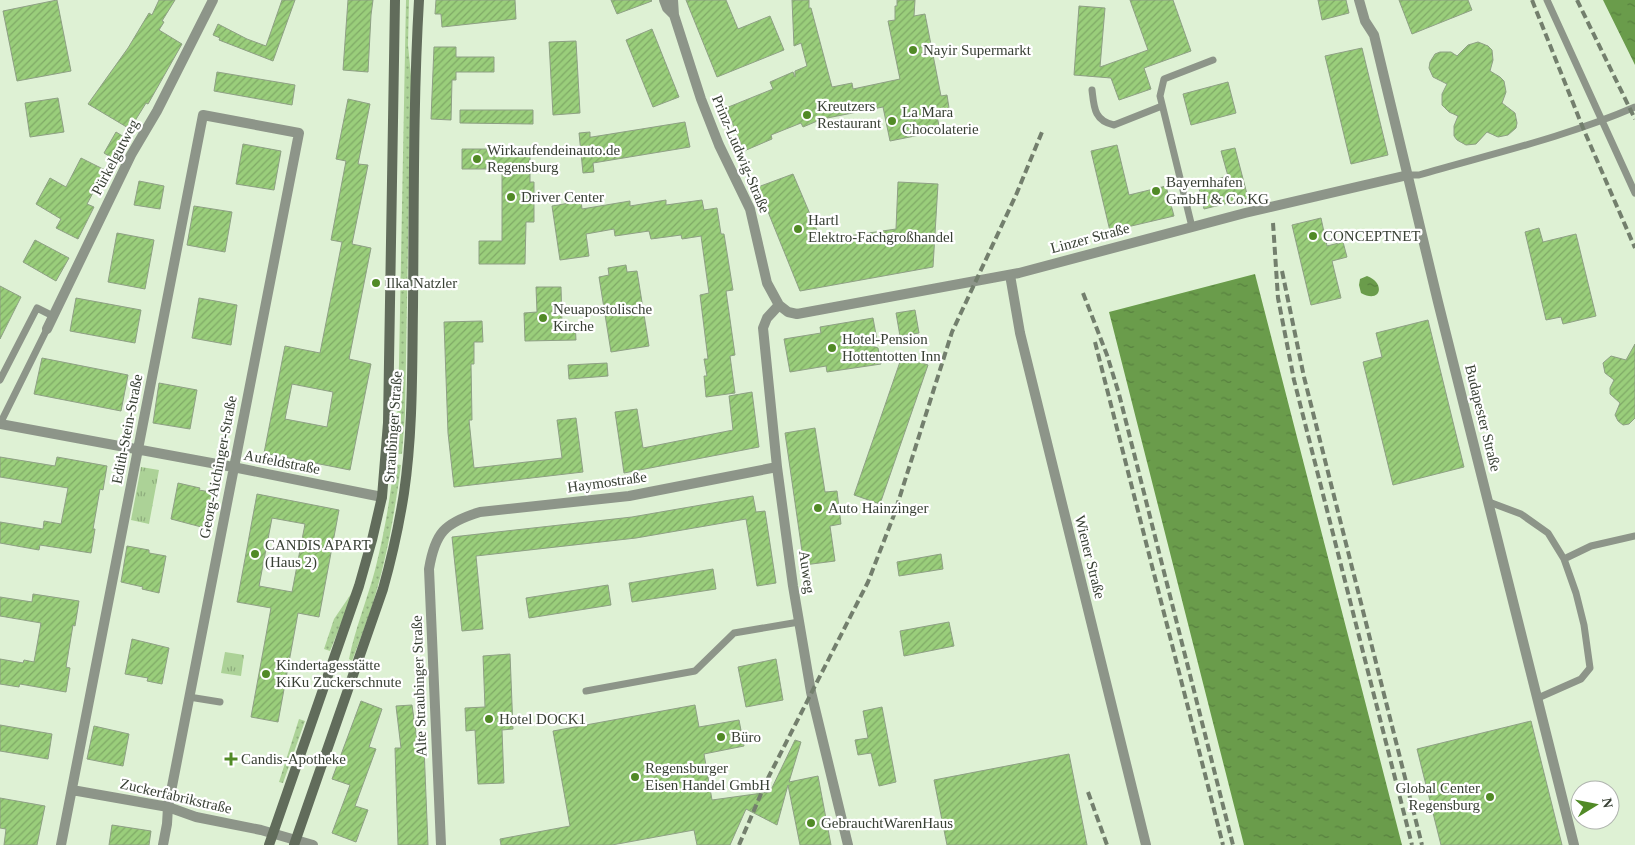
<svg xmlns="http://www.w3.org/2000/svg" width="1635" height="845" viewBox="0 0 1635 845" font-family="'Times New Roman',serif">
<defs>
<pattern id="grass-dots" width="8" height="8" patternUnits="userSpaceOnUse" patternTransform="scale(1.25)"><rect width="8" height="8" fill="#acd297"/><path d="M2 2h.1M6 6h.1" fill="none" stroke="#8dac7c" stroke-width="1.8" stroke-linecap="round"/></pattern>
<pattern id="park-tufts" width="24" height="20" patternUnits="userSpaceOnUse" patternTransform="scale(1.25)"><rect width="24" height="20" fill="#acd297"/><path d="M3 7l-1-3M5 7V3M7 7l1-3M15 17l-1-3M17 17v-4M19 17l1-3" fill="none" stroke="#8dac7c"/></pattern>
<pattern id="water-ripples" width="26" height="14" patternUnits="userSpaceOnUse" patternTransform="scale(1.25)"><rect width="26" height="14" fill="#6a9c4b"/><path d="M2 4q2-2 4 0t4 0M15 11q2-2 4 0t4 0" fill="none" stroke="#58813f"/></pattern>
<pattern id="building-hatch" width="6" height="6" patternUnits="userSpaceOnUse" patternTransform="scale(1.25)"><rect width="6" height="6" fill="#9ace7b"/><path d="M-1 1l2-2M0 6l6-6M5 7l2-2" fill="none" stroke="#7fa966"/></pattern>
</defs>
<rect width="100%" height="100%" fill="#def1d4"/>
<path fill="url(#grass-dots)" d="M406 0H409L408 45 411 76 405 414 402 454H396L399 364Z
M394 464 401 465C395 511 387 558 373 603 367 622 359 642 352 661L349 659C355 629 367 600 375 570 384 535 390 500 394 464Z
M351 594 347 609 330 651 324 649 334 619Z
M299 719 305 721 283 783 279 782Z"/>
<path fill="url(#park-tufts)" d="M141 467 159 470 149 524 131 520Z
M225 652 244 655 241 676 221 673Z"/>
<path fill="url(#water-ripples)" d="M1603 0H1635V65Z
M1255 274 1402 845H1244L1109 312Z
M1367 276C1386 283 1381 304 1361 293L1359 285 1360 279Z"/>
<path fill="url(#building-hatch)" stroke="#8ea084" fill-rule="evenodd" d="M57 0 71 71 17 81 3 11Z
M159 0H175L162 21 164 22 159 30 182 44 148 104 146 103 130 129 88 104 128 48 149 13 152 15Z
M282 0H295L273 61 219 40 220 38 213 35 218 24 247 39 266 46Z
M348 0H373L371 15 368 72 343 70Z
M436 0H515L516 19 442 27 441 14H435Z
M611 0H651L652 1 617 14Z
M686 0H726L738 29 770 16 784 50 717 77Z
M792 0H809V8H811L832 87 852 83 853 89 900 79 888 21 895 20V6H897V0H915L914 16 925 14 941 96 947 95 949 108 936 111 940 131 890 141 883 107 822 119 803 127 801 123 771 135 772 139 744 151 726 108 773 89 770 82 793 72 795 77V71L807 66 801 43 794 46Z
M1130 0H1173L1191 51 1144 68 1151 89 1119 100 1111 78 1074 75 1079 6 1105 8 1100 67 1148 50Z
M1318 0H1346L1349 13 1322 20Z
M1399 0H1468L1472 10 1412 34Z
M652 29 679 97 653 107 626 40Z
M576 41 580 113 553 115 549 42Z
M1478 42 1488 46 1492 50 1493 60 1490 71 1500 77 1504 81 1506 92 1502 103 1515 113 1517 123 1516 128 1508 135 1498 137 1487 132 1476 144 1466 145 1457 140 1454 136V126L1458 116 1449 112 1442 105V94L1447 84 1433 77 1429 68 1430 62 1435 54 1440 52H1451L1457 56 1468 45Z
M434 47H456V57H494V72H456V80H452L451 120 431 119Z
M1362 48 1388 155 1351 164 1325 56Z
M217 72 295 85 292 105 214 91Z
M1228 82 1236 113 1191 125 1183 94Z
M58 98 64 132 30 137 25 103Z
M348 99 370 104 358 164 368 165 352 244 371 248 349 359 371 364 350 470 264 453 285 346 320 353 342 242 331 240 346 161 336 159ZM292 384 333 392 327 427 285 419Z
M460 110H533V124L460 123Z
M685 122 690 147 593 163 594 172 583 173 579 133 590 132V137H592Z
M116 132 129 140 117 161 104 153Z
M243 144 281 151 274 190 236 184Z
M1117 145 1129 195 1166 186 1174 216 1110 231 1091 151Z
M1235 148 1248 198 1204 209 1198 184 1228 176 1221 151Z
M462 149H530V182H534V222H526L525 264H479V241H502V169H462Z
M81 158 105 170 87 204 94 207 78 239 56 228 61 219 36 204 50 178 66 187Z
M793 174 821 240 896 229 898 182 938 184 933 267 800 291 758 187Z
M139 181 164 186 160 209 134 205Z
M666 200V205L702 200 704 210 717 208 721 234H724L733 290 726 291 735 355 730 356 735 393 706 397 704 376H707L704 359H708L700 295 709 293 701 236 682 239 681 235 651 239 649 231 615 236 614 229 586 234 589 256 560 260 552 206 581 201 582 209 630 201V206Z
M194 206 232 212 225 252 187 245Z
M1321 218 1327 246 1343 242 1347 257 1332 261 1341 298 1311 305 1292 225Z
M1539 228 1543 242 1576 234 1596 316 1563 324 1561 317 1546 320 1525 232Z
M117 233 154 240 145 289 108 282Z
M35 240 69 258 56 281 23 262Z
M626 265 627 272 637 271 649 346 611 352 599 277 609 275 608 268Z
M0 286 21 297 0 339Z
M536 287H561L562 323H575L576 340 525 341 524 313 537 312Z
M76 298 141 310 135 343 70 331Z
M199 298 237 305 231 345 192 338Z
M915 310 919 333 900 336 896 313Z
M873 318 877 340 862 342 878 348 881 364 827 372 826 366 790 372 784 339 821 333 820 327Z
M1428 320 1464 467 1393 485 1363 362 1382 357 1376 333Z
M482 321 483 342H474V364H471L472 420H469L474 468 562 458 557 420 576 418 583 472 454 487 448 433 444 322Z
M1635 344V418L1629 424 1623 425 1618 421 1615 415 1620 403 1610 394V388L1614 380 1605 373 1603 363 1611 356 1626 360Z
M902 356 928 365 880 504 854 495Z
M42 358 128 375 121 411 34 394Z
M607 363 608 376 569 379 568 365Z
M159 383 197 390 190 429 153 423Z
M752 392 759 447 624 473 615 412 637 409 643 448 733 430 729 396Z
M815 428 825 492 837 491 841 524 830 526 835 561 804 565 785 433Z
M0 457 55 466 57 457 107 466 103 490 100 489 93 529H95L91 553 40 545 39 550 0 543V522L43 529 44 521 61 524 68 488 0 477Z
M178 483 200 488 199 490 216 493 209 529 171 519Z
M257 494 339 510 319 617 298 613 278 722 251 717 271 608 237 602ZM272 518 305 524 292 592 259 586Z
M753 496 756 512 765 511 776 583 757 586 746 519 636 538 476 556 483 629 462 631 452 537 632 517Z
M127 546 149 550V553L166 556 159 593 142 589 143 587 121 582Z
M941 554 943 569 899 576 897 562Z
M713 569 716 589 632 602 629 583Z
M608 585 611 605 529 618 526 598Z
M33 594 79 601 75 626 73 625 66 667 70 668 66 692 20 684 19 687 0 684V659L23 663 24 660 34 662 41 623 0 616V597L32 602Z
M949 622 954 646 904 656 900 631Z
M132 639 169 648 162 684 147 681 148 678 125 674Z
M510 654 513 729 502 730 504 783 478 784 475 730 466 731 465 708 485 707 483 656Z
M776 659 783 700 746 707 738 667Z
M361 701 382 709 369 747 376 749 355 806 368 810 356 842 332 833 350 785 332 779Z
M412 705 418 747H424L428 845H398L395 748H401L396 706Z
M695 705 699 727 739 720 744 746 704 754 712 800 770 792 795 740 801 742 789 782 818 776 831 845H800L788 785 777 825 746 809 730 845H697L694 830 612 845H501L500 839 570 826 553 731Z
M882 707 896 782 879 786 871 753 858 755 855 740 868 738 863 711Z
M1531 721 1562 845H1441L1417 749Z
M0 725 52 734 48 759 0 751Z
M94 726 129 734 123 766 87 759Z
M1069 754 1087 845H947L934 780Z
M0 798 45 806 37 845H4L6 829 0 828Z
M112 825 151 831 149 845H109Z"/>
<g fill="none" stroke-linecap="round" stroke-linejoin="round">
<path stroke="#8d9589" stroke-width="7" d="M1547 0 1635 193
M1092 90C1094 107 1094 121 1114 125L1162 106
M1408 175H1419C1491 154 1566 137 1635 107
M1192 227 1160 96 1164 79 1213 60
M0 380 37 308 53 316
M0 424 47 329
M1489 502 1521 514 1548 533 1564 559 1576 593 1584 625 1590 668 1581 679 1538 698
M1564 559 1591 546 1635 536
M586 691 695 671 734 633 799 622
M189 697 220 702"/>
<path stroke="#8d9589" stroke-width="10" d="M664 0 667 8 674 15
M673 0 674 15 701 99 719 145 750 209 767 283 779 305 788 312 797 314 1019 273 1245 213 1408 175
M1359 0 1365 21 1374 35 1438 302 1574 845
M1010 275 1020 333 1146 845
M779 305 767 318 763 328 777 467 793 586 811 692 848 845
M47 329 131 155 157 111 213 0
M0 424 233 467 382 497
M72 790 168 807 196 817 261 830 313 845
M61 845 203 115 299 133 168 807 167 824 163 845
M441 845 429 569C435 533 444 523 480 512L629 496 777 467"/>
<path stroke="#616c5b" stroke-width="10" d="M269 845 359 586 372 540 382 497 388 423 395 0
M294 845 383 589C392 557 399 525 404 493 413 431 412 369 413 307 414 205 413 102 419 0"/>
<path stroke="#737f6d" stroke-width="4" stroke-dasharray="8 4" stroke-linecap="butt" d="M1532 0 1583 128 1635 248
M1577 0 1635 119
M1273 223 1278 298 1294 380 1412 845
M1282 271 1304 377 1422 845
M1083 293 1107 355 1119 394 1233 845
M1095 342 1223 845
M1088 792 1107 845
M739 845 767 780 868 582 894 515 952 332 1016 195 1042 132"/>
</g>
<g fill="#518a26" stroke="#fff" stroke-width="2">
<circle cx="913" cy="50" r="5"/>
<circle cx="807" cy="115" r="5"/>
<circle cx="892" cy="121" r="5"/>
<circle cx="477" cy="159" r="5"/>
<circle cx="1156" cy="191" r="5"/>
<circle cx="511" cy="197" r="5"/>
<circle cx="798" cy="229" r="5"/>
<circle cx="1313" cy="236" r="5"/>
<circle cx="376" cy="283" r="5"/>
<circle cx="543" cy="318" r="5"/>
<circle cx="832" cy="348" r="5"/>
<circle cx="818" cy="508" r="5"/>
<circle cx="255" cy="554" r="5"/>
<circle cx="266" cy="674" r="5"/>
<circle cx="489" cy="719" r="5"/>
<circle cx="721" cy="737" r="5"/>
<path d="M228.5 751.5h5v5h5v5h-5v5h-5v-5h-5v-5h5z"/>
<circle cx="635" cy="777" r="5"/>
<circle cx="1490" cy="797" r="5"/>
<circle cx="811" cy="823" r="5"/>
</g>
<g text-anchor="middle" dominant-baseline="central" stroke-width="4.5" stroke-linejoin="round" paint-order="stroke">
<g font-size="15" fill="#384034" stroke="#fff" text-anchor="start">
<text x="923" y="50">Nayir Supermarkt</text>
<text x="817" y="106">Kreutzers<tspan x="817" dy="17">Restaurant</tspan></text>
<text x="902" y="112">La Mara<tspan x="902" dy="17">Chocolaterie</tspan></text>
<text x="487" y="150">Wirkaufendeinauto.de<tspan x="487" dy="17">Regensburg</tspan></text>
<text x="1166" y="182">Bayernhafen<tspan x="1166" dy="17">GmbH &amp; Co.KG</tspan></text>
<text x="521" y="197">Driver Center</text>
<text x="808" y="220">Hartl<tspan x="808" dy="17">Elektro-Fachgroßhandel</tspan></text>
<text x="1323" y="236">CONCEPTNET</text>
<text x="386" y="283">Ilka Natzler</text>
<text x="553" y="309">Neuapostolische<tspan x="553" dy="17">Kirche</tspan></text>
<text x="842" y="339">Hotel-Pension<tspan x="842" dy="17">Hottentotten Inn</tspan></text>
<text x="828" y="508">Auto Hainzinger</text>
<text x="265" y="545">CANDIS APART<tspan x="265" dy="17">(Haus 2)</tspan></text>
<text x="276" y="665">Kindertagesstätte<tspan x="276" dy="17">KiKu Zuckerschnute</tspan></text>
<text x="499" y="719">Hotel DOCK1</text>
<text x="731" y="737">Büro</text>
<text x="241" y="759">Candis-Apotheke</text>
<text x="645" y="768">Regensburger<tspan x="645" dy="17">Eisen Handel GmbH</tspan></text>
<text x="1480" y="788" text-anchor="end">Global Center<tspan x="1480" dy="17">Regensburg</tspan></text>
<text x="821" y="823">GebrauchtWarenHaus</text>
</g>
<g font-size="15" fill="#384034" stroke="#fff">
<text transform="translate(741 154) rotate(67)">Prinz-Ludwig-Straße</text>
<text transform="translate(115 157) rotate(-62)">Pürkelgutweg</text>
<text transform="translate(1090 238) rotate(-15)">Linzer Straße</text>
<text transform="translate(1483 418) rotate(76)">Budapester Straße</text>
<text transform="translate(393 427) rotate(-86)">Straubinger Straße</text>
<text transform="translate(127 429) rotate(-79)">Edith-Stein-Straße</text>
<text transform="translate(282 462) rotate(11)">Aufeldstraße</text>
<text transform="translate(218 467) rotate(-79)">Georg-Aichinger-Straße</text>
<text transform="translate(607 482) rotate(-8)">Haymostraße</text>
<text transform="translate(1090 557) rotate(76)">Wiener Straße</text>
<text transform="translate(807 572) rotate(82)">Auweg</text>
<text transform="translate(419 686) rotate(-92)">Alte Straubinger Straße</text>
<text transform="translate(176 796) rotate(13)">Zuckerfabrikstraße</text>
</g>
</g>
<g transform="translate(1595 805) rotate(80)"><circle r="24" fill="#ffffff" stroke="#afb3ae"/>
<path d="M0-4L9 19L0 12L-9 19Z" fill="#518a26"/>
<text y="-8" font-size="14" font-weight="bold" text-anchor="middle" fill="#384034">N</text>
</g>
</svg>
